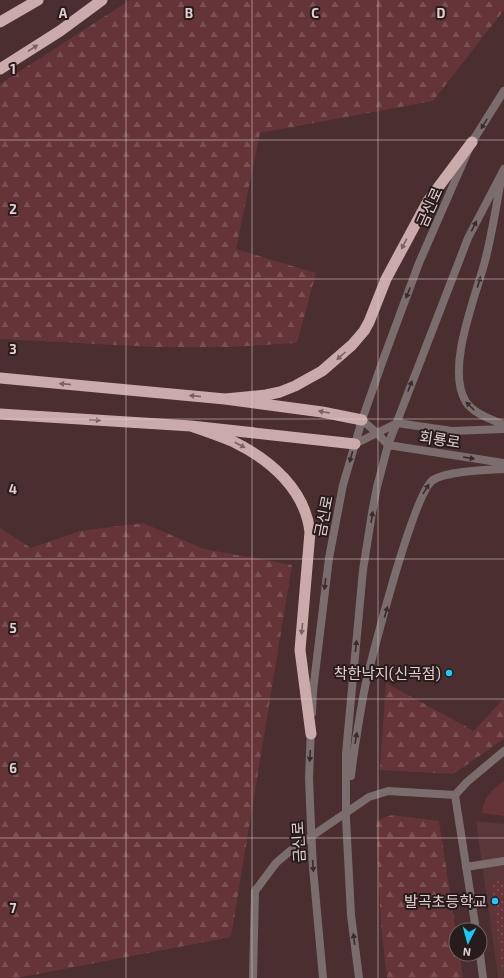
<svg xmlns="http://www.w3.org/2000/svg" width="504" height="978" viewBox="0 0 504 978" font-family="'Exo 2','Noto Sans KR',sans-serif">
<defs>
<pattern id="grass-dots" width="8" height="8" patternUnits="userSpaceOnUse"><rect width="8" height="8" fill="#643439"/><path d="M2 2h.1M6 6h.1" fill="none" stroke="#7a5055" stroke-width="1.8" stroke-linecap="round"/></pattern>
<pattern id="forest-firs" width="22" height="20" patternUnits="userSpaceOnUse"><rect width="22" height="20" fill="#643439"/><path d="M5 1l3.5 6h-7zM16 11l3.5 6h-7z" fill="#7a5055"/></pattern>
</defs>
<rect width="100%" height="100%" fill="#4a2e30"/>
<path fill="#5a3639" d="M476 821 504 824V978H498Z"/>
<path fill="url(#grass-dots)" d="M496 881H504V969H502L491 883Z"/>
<path fill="url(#forest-firs)" d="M130 0H504V10L433 101 260 133 236 249 316 273 297 343 230 347H154L0 339V84Z
M143 523 204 549 292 565 231 937 17 978H0V528L31 548 80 531Z
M386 683 474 731 504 698V739L453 774 380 770Z
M392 815 439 821 456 931V954H460L463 978H387L381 926 376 821Z"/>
<path fill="#643439" d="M504 781V816L482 813C484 796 491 791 504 781Z"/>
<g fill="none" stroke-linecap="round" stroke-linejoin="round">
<path stroke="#7b6d6d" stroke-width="8" d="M466 867 504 861"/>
<path stroke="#7b6d6d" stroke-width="8" d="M476 930 455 795 467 782 504 751
M480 954 483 978
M253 978 255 891 276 863 290 851 369 797 388 791 455 795"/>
<path stroke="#7b6d6d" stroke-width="8" d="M501 180C496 207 492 234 485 261 476 296 445 369 466 402 474 414 491 419 504 425
M362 420 377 433 397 423 452 431 504 429
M355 444 377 433 388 445 504 463
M312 713 313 691 329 558 343 485 362 420 383 360 419 263 472 142 504 91
M351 776C354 748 359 720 364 692 370 662 414 492 433 480 447 471 486 470 504 469
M311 827 309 778 311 728
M359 978 351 915 346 818V753L363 570 372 513 377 487 388 445 468 238 504 169"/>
<path stroke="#cbaaac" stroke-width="11" d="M0 22 38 0
M0 69 60 31 102 0
M0 378 225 399 322 412 362 420
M225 399 266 395 280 392 295 386 322 371 352 345 364 331 369 322 386 279 428 201 472 142
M0 414 191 426 355 444
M191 426C205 431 220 436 234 442 271 460 305 490 310 532L300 650 311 734"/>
<path stroke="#7b6d6d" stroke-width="8" d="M311 827 313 868 323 978"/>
</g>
<defs><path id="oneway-solid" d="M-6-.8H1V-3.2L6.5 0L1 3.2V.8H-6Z"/></defs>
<g fill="#7a6264">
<use href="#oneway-solid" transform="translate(33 48) rotate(-33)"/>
<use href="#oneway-solid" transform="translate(404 244) rotate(118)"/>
<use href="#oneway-solid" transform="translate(341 356) rotate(138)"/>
<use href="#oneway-solid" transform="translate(65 384) rotate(-175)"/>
<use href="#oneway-solid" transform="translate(195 396) rotate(-175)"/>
<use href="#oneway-solid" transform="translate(324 412) rotate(-170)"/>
<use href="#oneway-solid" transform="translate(95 420) rotate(4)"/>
<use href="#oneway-solid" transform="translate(240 445) rotate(28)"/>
<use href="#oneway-solid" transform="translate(302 629) rotate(96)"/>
</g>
<g fill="#392b2b">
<use href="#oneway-solid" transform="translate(484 124) rotate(121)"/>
<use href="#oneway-solid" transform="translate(474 226) rotate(-63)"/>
<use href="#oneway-solid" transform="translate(479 282) rotate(-73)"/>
<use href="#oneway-solid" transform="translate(408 293) rotate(111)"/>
<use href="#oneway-solid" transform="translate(410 386) rotate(-69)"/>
<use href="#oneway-solid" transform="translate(470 406) rotate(-135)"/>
<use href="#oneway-solid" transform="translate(351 457) rotate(106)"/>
<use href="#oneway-solid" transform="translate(469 458) rotate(9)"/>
<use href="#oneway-solid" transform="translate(426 489) rotate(-58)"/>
<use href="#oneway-solid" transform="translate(372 517) rotate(-81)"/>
<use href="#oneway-solid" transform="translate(325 584) rotate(97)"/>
<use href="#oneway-solid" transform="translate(386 612) rotate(-74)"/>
<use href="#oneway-solid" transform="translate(356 646) rotate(-84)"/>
<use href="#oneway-solid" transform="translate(356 738) rotate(-80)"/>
<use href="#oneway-solid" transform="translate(310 756) rotate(93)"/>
<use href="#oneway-solid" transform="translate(313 866) rotate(86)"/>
<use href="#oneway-solid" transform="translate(354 939) rotate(-97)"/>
</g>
<path fill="none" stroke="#e2d0d0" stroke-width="1" stroke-opacity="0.55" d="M126 0V978M252 0V978M378 0V978M0 140H504M0 279H504M0 419H504M0 559H504M0 699H504M0 838H504"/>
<g fill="#1bcafc" stroke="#281b1b" stroke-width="1.5">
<circle cx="449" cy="673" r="4"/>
<circle cx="495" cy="901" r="4"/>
</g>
<g text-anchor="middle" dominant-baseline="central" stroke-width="4" stroke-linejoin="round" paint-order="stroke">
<g font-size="15" fill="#e2d0d0" stroke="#281b1b">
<text transform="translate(429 207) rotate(-66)">금신로</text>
<text transform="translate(440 439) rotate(9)">회룡로</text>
<text transform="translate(323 516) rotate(-79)">금신로</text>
<text transform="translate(298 842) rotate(-93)">금신로</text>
</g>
<g font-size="15" fill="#e2d0d0" stroke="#281b1b" text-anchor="end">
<text x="441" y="673">착한낙지(신곡점)</text>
<text x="487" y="901">발곡초등학교</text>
</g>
</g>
<g font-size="13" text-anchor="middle" font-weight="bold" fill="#e2d0d0" stroke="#281b1b" stroke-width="4" stroke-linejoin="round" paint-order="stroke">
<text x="63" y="18">A</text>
<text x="189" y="18">B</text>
<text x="315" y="18">C</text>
<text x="441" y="18">D</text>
<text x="13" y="74">1</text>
<text x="13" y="214">2</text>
<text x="13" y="354">3</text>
<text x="13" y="494">4</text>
<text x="13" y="633">5</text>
<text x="13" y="773">6</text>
<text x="13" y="913">7</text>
</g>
<g transform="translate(468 942) rotate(186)"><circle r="19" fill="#281b1b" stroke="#726363"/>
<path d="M0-3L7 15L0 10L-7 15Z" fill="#1bcafc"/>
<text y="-6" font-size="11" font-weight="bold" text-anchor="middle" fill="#e2d0d0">N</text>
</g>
</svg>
